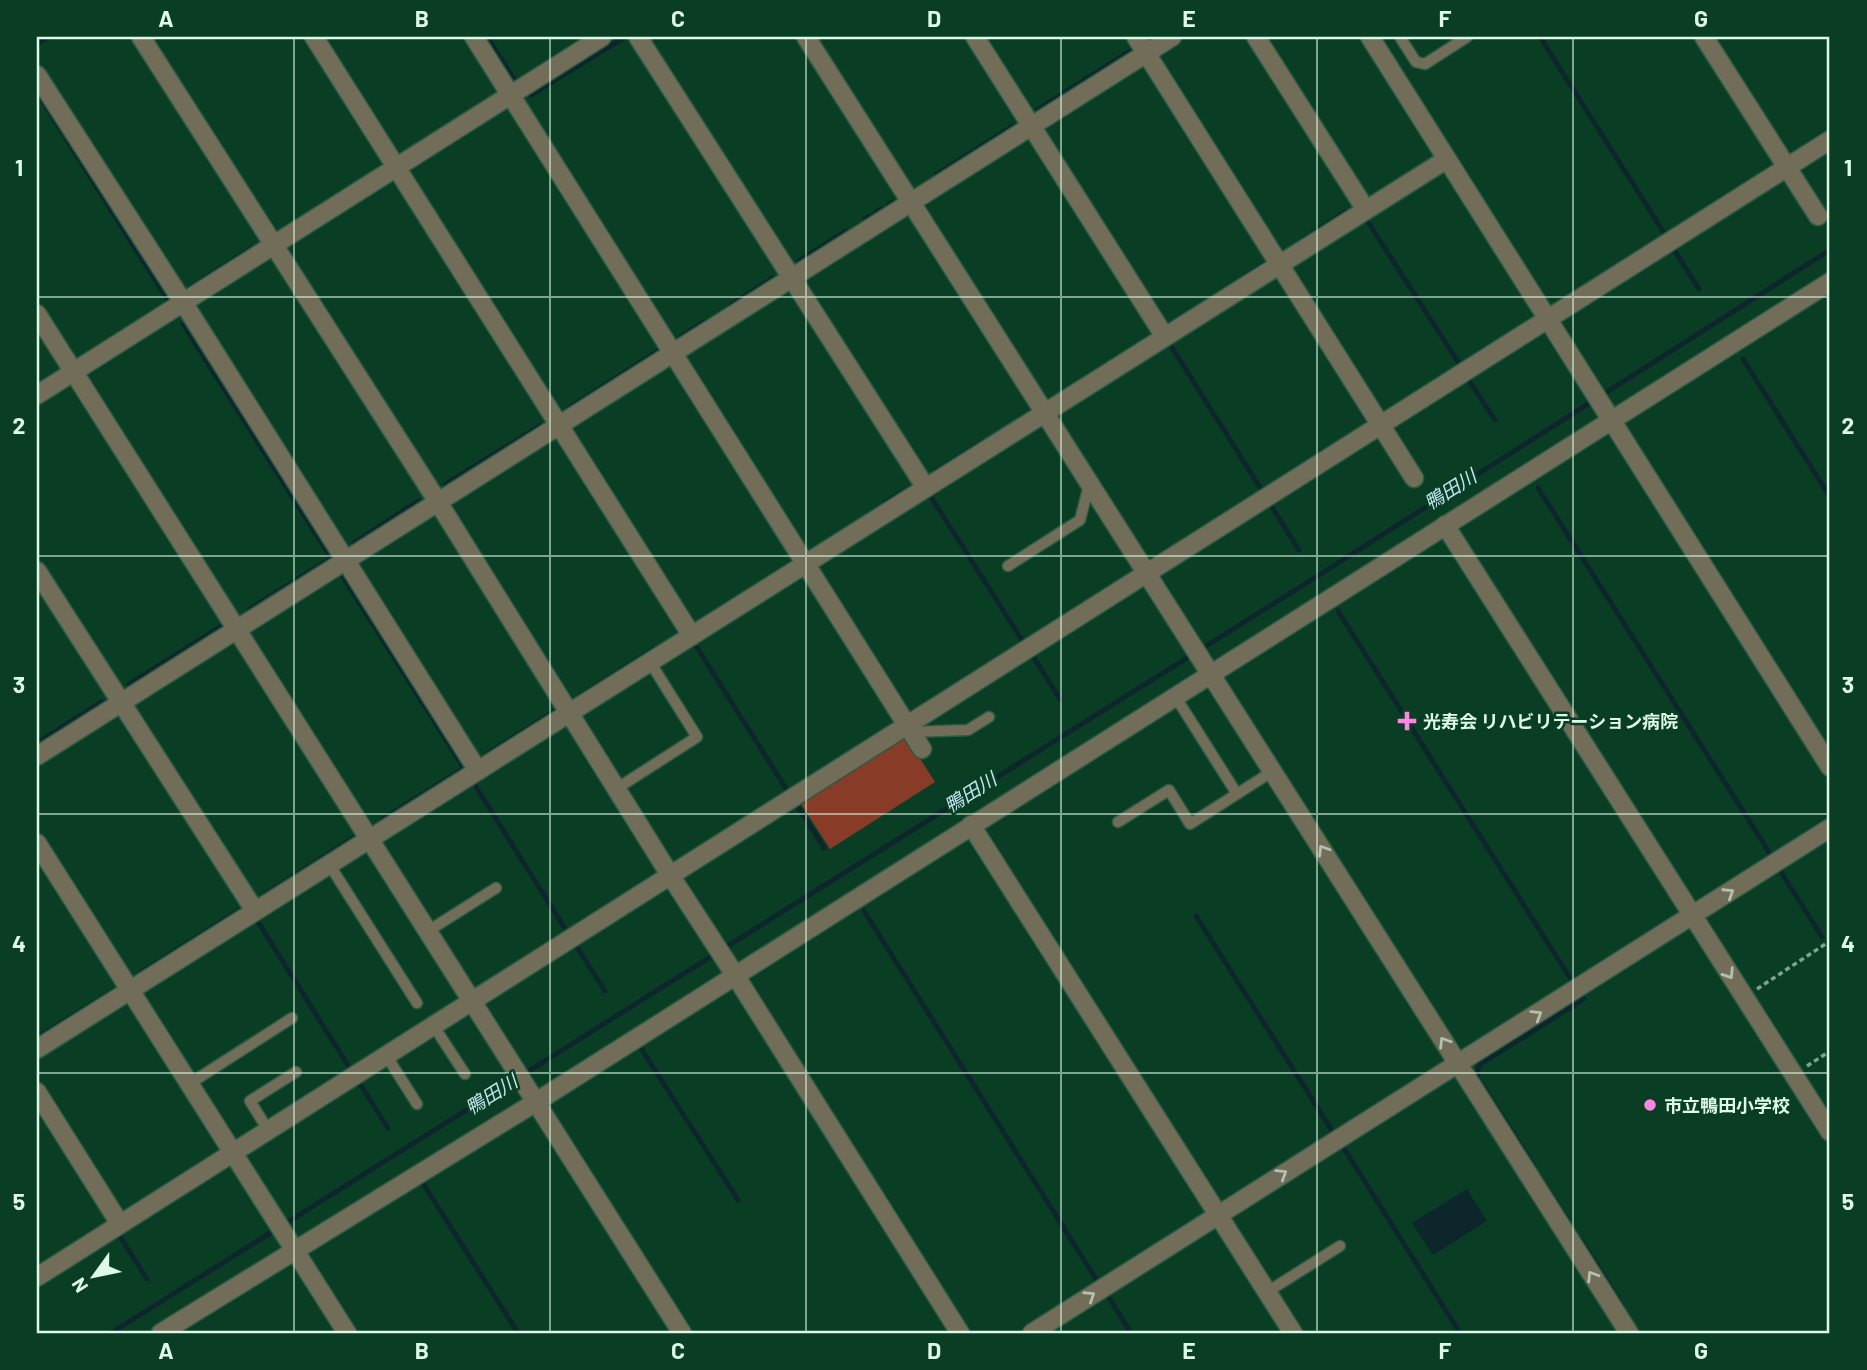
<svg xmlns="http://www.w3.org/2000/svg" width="1867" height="1370" viewBox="0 0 1867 1370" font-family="Barlow,'Noto Sans JP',sans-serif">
<rect width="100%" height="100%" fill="#093e24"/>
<path fill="#883b26" d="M901 737 907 738 935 782 830 849 799 801Z"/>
<path fill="#0d262c" d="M1467 1189 1487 1221 1433 1255 1412 1223Z"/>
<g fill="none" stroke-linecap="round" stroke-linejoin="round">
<path stroke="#0d262c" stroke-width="5" d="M487 37 516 82
M1540 37 1666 236
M37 44 48 37
M37 92 167 299
M531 95 625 37
M1037 110 1130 51
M937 174 1013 126
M888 205 892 202
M875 213 881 209
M865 219 870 216
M1366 219 1460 365
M1304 239 1345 212
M1674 250 1699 289
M799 261 846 231
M1246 276 1267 262
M190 288 252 248
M731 305 773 278
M183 324 331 558 250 609
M682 336 704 322
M1171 346 1261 489
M1743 359 1830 497
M1470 382 1495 420
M569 408 658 351
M935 472 982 442
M446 484 540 426
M1538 488 1769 852
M931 497 1022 640
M885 503 911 487
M1272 507 1299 550
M354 543 418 501
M343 577 462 765
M1338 611 1407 720
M696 646 787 790
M1034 658 1060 699
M129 684 220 627
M580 696 654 649
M1411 727 1570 978
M37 743 101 702
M487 754 555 711
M476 787 564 927
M798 807 824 848
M383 819 464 768
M1781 872 1822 937
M261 897 353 838
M864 911 1096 1279
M1196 916 1331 1129
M258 922 349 1067
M578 949 605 991
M140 973 240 910
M37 1038 113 991
M642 1050 738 1200
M360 1084 388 1128
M1345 1150 1460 1333
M1533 1165 1477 1077 1479 1065 1584 999
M424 1185 518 1333
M1545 1185 1567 1219
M119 1235 147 1279
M1581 1240 1621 1304
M1109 1298 1131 1333
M111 1333 1316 577 1830 250"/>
<defs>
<path id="service" d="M1400 37 1416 62 1425 64 1467 37
M1008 566 1080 520 1089 485
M1175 696 1237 794
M912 732 968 730 989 717
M616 789 697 737 650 662
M1118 822 1169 790 1190 824 1273 771
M329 864 417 1003
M428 931 496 888
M433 1025 465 1074
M386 1055 417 1104
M189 1084 292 1018
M268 1130 250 1101 296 1072
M1267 1292 1340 1246"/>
<path id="minor" d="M141 37 438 502 670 875 735 975 960 1333
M314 37 692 636
M474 37 922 749
M638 37 926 488
M806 37 1629 1333
M975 37 1165 337
M1136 37 1414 478
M1256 37 1366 210
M1370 37 1830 767
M1704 37 1818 216
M37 75 183 302 478 771
M37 314 682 1333
M37 395 602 37
M1445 525 1830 1132
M37 571 255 911
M971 825 1293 1333
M37 843 347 1333
M37 1049 1447 159
M37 1092 120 1224
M37 1277 1830 140
M161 1333 536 1102 1830 282
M1032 1333 1830 828"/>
<path id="tertiary" d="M37 756 1172 37"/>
</defs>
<use href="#service" stroke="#2b5c43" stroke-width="13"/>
<use href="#minor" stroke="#2b5c43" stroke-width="21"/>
<use href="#tertiary" stroke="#2b5c43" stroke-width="21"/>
<path stroke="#7da38e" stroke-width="3.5" stroke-dasharray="5 3.5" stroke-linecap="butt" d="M1757 989 1830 941
M1807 1066 1830 1051"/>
<use href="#service" stroke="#726d58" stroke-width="10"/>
<use href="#minor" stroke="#726d58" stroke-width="18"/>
<use href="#tertiary" stroke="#726d58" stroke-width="18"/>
</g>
<defs><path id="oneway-chevron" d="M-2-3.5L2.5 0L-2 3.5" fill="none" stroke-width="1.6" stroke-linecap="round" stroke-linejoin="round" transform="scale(1.75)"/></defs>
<g stroke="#b3c1ae">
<use href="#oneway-chevron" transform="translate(1323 850) rotate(-122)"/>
<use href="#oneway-chevron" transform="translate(1729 893) rotate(-33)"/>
<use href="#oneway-chevron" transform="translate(1729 974) rotate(57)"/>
<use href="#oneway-chevron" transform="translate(1537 1015) rotate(-32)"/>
<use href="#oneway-chevron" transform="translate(1444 1042) rotate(-122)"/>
<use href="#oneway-chevron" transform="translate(1282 1174) rotate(-32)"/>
<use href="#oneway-chevron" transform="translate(1592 1276) rotate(-122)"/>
<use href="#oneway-chevron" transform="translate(1090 1296) rotate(-33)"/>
</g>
<path fill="none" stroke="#dff9e8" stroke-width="2" stroke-opacity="0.55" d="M294 37V1333M550 37V1333M806 37V1333M1061 37V1333M1317 37V1333M1573 37V1333M37 297H1830M37 556H1830M37 814H1830M37 1073H1830"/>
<g fill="#fd86e2" stroke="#093e24" stroke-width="2.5">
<path d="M1403.5 710.5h7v7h7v7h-7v7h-7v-7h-7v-7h7z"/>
<circle cx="1650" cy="1105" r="7"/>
</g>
<g text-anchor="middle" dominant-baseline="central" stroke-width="5" stroke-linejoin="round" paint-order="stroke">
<g font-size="18" font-weight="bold" fill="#dff9e8" stroke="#093e24" text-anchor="start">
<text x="1423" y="721">光寿会 リハビリテーション病院</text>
<text x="1664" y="1105">市立鴨田小学校</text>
</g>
<g font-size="19" font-style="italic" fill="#c3e6f0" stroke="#093e24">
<text transform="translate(1450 489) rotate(-32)">鴨田川</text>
<text transform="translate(970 792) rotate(-32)">鴨田川</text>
<text transform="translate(491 1094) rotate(-32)">鴨田川</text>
</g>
</g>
<rect width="1867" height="1370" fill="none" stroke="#093e24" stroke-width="77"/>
<g transform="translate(94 1276) rotate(237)" stroke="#093e24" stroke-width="5" paint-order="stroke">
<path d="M0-5L12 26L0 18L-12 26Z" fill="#dff9e8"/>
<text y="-10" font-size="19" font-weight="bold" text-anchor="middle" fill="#dff9e8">N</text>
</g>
<rect x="38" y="38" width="1790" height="1294" fill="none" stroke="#dff9e8" stroke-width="2.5"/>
<g font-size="23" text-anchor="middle" font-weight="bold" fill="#dff9e8">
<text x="166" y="27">A</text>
<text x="422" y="27">B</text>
<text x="678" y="27">C</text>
<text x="934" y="27">D</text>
<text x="1189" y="27">E</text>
<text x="1445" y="27">F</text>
<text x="1701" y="27">G</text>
<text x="19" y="176">1</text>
<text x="1848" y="176">1</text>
<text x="19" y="434">2</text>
<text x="1848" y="434">2</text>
<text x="19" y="693">3</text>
<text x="1848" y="693">3</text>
<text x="19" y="952">4</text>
<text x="1848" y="952">4</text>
<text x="19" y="1210">5</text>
<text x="1848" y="1210">5</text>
<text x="166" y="1359">A</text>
<text x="422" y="1359">B</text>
<text x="678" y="1359">C</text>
<text x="934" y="1359">D</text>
<text x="1189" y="1359">E</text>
<text x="1445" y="1359">F</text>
<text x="1701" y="1359">G</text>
</g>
</svg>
